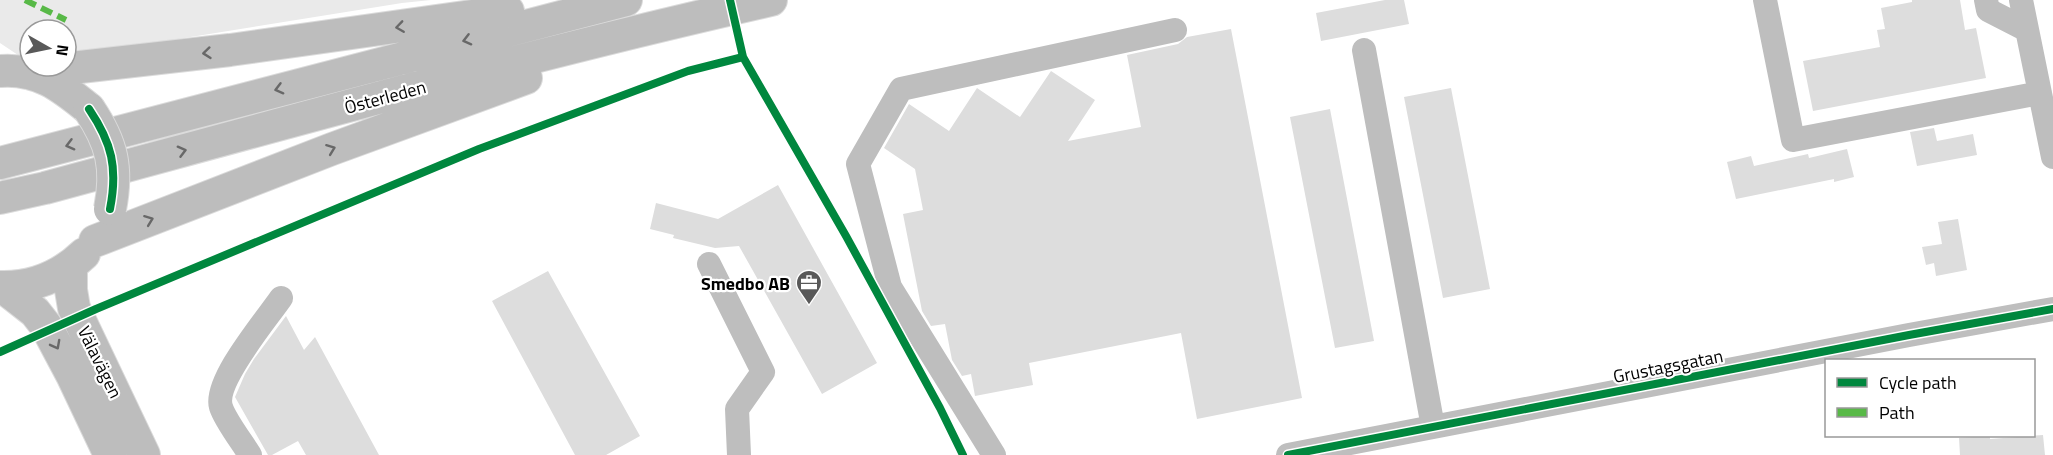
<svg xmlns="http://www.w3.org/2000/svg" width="2053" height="455" viewBox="0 0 2053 455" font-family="'Titillium Web',sans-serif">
<rect width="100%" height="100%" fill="#fff"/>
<path fill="#eaeaea" d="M0 0H431L402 3 66 57V30H30V57H21L0 43Z"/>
<path fill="#ddd" d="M1385 0H1404L1409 24 1321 41 1316 13Z
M1912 0H1960L1965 30 1976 28 1986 78 1813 111 1803 61 1880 47 1877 30 1885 29 1881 8 1912 2Z
M1231 29 1302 398 1197 419 1181 333 1029 363 1033 385 975 396 971 374 962 376 952 360 945 324 931 326 922 311 903 214 923 210 915 169 884 148 909 104 949 131 977 88 1020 117 1051 71 1095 100 1068 141 1141 127 1127 55 1178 44 1187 37Z
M1451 88 1490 289 1443 298 1404 97Z
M1330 109 1374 341 1335 348 1290 117Z
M1934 128 1937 141 1973 134 1977 155 1917 166 1910 132Z
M1847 149 1854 177 1834 182V179L1736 199 1727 162 1751 156 1754 166 1808 154 1809 158Z
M778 185 877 363 822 394 739 246 715 248 673 238 674 235 650 229 656 203 718 219Z
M1958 219 1967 270 1936 276 1934 263 1926 265 1922 247 1942 244 1938 222Z
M548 271 640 436 606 455H575L492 301Z
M286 316 304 350 315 337 379 455H306L298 441 272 455H268L235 397 245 374 254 359Z
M2043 435 2045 455H1960L1959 438 1990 436V439Z"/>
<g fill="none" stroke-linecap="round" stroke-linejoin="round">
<defs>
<path id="major" d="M0 71C38 68 61 86 89 109
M27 73 230 50 508 11
M0 163 626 0
M0 198 45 188C286 123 527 55 771 0
M95 241 332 149 526 78
M71 266V290L74 308 144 455
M0 287C33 288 61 276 84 254
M3 287 35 312 46 326 72 375 110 455"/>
</defs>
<use href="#major" stroke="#dbdbdb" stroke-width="34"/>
<path stroke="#bebebe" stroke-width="24" d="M1765 0 1793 140 2040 93
M1986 0 1988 10 2027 30
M2021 0 2053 157
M1364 50 1433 427
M709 264 763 372 737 409 739 455
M250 455C242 442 225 420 221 407 213 382 266 320 281 298
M994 455 890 287 858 164 901 89 1175 30
M1288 455 1909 335 2053 309"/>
<use href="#major" stroke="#bdbdbd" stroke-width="32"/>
<defs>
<path id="major-bridge" d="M89 109C112 143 118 168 110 209"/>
</defs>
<use href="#major-bridge" stroke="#dbdbdb" stroke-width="34" stroke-linecap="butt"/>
<use href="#major-bridge" stroke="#bdbdbd" stroke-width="32"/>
<path stroke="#58b947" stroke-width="6" stroke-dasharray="12 6" stroke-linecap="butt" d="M25 0 66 20"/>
<defs>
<path id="cycleway" d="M730 0 743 57 846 236 940 408 963 455
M89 109C112 143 118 168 110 209
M0 352 96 309 479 149 688 71 743 57
M1288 455 1909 335 2053 309"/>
</defs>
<use href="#cycleway" stroke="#fff" stroke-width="11"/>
<use href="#cycleway" stroke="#00873e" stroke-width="8"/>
</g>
<defs><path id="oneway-chevron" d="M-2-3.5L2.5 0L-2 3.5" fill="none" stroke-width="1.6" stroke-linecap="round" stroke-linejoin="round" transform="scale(1.5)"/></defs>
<g stroke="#686868">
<use href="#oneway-chevron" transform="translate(400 27) rotate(172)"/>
<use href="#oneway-chevron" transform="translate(467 40) rotate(166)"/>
<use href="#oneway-chevron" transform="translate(207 53) rotate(174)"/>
<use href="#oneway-chevron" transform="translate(279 89) rotate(165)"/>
<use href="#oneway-chevron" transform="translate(70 145) rotate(165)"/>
<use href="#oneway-chevron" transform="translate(331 149) rotate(-21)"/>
<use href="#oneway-chevron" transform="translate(182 151) rotate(-15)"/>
<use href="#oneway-chevron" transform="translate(149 220) rotate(-21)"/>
<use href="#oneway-chevron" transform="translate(56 345) rotate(62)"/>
</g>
<defs>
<symbol id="office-pin" viewBox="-11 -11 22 30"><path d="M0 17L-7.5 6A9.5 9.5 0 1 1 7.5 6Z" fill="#595959" stroke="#fff"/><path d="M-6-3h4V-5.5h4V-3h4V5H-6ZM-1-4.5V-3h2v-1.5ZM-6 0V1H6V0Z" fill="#fff"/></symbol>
</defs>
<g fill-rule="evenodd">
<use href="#office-pin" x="794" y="268" width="30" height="40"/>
</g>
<g text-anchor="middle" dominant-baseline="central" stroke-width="4.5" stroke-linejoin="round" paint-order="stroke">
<g font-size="18" fill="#000" stroke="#fff">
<text transform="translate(385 97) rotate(-15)">Österleden</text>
<text transform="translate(100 362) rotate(64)">Välavägen</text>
<text transform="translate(1668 366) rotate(-11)">Grustagsgatan</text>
</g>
<g font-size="18" font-weight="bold" fill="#000" stroke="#fff" text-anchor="end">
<text x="790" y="283">Smedbo AB</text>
</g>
</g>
<rect x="1825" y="359" width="210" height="78" fill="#ffffff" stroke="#999999" stroke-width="1.5"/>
<rect x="1837" y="378" width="30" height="9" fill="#00873e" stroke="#999999" stroke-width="1.5"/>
<text x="1879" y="389" font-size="18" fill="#000000">Cycle path</text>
<rect x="1837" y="408" width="30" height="9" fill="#58b947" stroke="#999999" stroke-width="1.5"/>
<text x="1879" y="419" font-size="18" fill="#000000">Path</text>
<g transform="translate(48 48) rotate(99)"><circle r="28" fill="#ffffff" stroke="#999999" stroke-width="1.5"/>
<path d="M0-4.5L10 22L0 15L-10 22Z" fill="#595959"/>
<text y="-9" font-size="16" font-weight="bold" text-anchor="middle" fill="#000000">N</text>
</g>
</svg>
